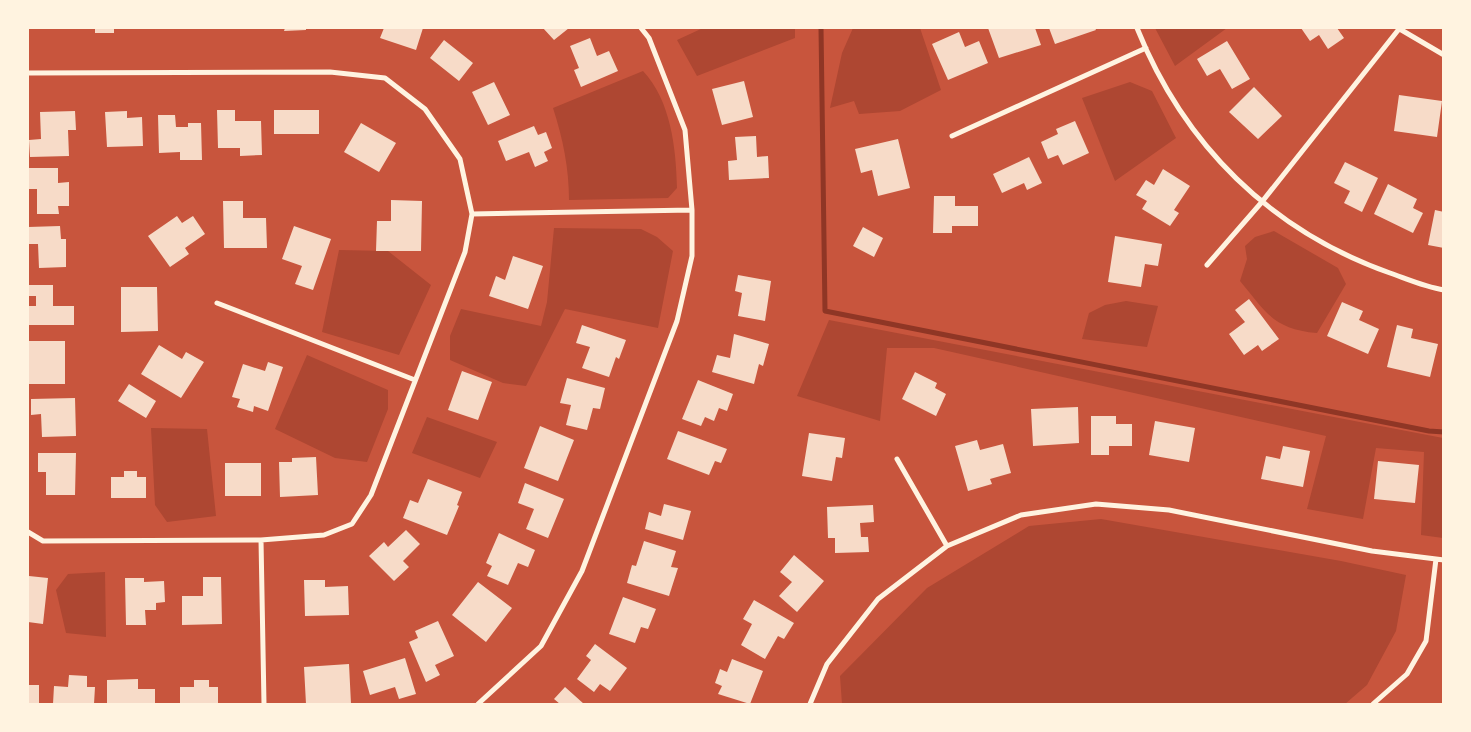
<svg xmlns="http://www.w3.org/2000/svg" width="1471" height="732" viewBox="0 0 1471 732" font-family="'Fira Sans',sans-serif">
<rect width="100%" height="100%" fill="#c8553d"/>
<path fill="#ae4732" d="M703 28H795V38L697 76 677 40Z
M853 28H920L941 90 900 111 859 114 854 101 830 108 842 53Z
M1155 28H1227L1175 66Z
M643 71C671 101 676 148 677 188L668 198 569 200C569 168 563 139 553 108Z
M1130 82 1152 91 1176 138 1115 181 1082 98Z
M554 228 641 229 657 237 673 251 658 328 565 309 526 386 503 383 450 360V336L461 309 541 326 547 302Z
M1274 231 1338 268 1346 284 1317 333C1273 329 1266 312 1240 281L1247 259 1245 246 1255 237Z
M339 250 388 251 431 285 399 355 322 332Z
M1126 301 1158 306 1147 347 1082 339 1089 313 1105 305Z
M829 320 1443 438V538L1421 535 1424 452 1376 448 1363 519 1307 509 1326 436 934 348H887L880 421 797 396Z
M307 355 388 390V409L367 462 335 458 275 429Z
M427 417 497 442 480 478 412 453Z
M151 428 207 429 216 516 167 522 155 505Z
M1101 519 1341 561 1406 575 1396 631 1367 685 1345 704H842L840 676 927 588 1029 526Z
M105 572 106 637 66 633 56 590 68 574Z"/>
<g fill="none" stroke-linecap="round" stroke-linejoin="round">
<path stroke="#8f3625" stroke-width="5" d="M821 28 825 311 1429 431 1444 432"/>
</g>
<path fill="#f7dbc8" d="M95 28H114V33H95Z
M285 28H306V30L284 31Z
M384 28H423L416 50 380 38Z
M543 28H569L554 40Z
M988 28H1035L1041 45 999 58Z
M1049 28H1095L1096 30 1055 44Z
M1301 28H1337L1344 38 1328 49 1319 35 1310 41Z
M959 32 965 47 979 41 988 63 948 80 932 44Z
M590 38 597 56 609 51 618 71 581 87 574 70 579 68 570 46Z
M444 40 473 63 459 81 430 58Z
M1227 41 1250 79 1232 89 1220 69 1207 76 1197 59Z
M744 81 753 117 722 125 712 89Z
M494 82 510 115 488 125 472 92Z
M1254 87 1282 116 1258 139 1229 112Z
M1399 95 1442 101 1437 137 1394 131Z
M217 110H235V121H261L262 155 240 156V148H218Z
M274 110H319V134H274Z
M75 111 76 130H68L69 156 30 157 29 140 41 139 40 112Z
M127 111V118L142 117 143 146 107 147 105 112Z
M158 115H175L176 127H188V123H201L202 160H180V152L159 153Z
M1075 121 1089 153 1063 165 1058 155 1048 159 1041 142 1058 134 1056 129Z
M361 123 396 143 379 172 344 152Z
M534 126 538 135 546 132 552 148 544 152 548 161 535 167 529 152 506 161 498 141Z
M756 136 757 157 768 156 769 178 729 180 728 161 737 160 735 137Z
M898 139 910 188 878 196 872 170 861 173 855 149Z
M1029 157 1042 183 1027 190 1024 183 1002 193 993 174Z
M1345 162 1378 178 1362 212 1344 203 1350 191 1334 183Z
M28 168H58V183L69 182V206H58L59 214H37V189H28Z
M1163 169 1190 186 1174 210 1179 213 1170 226 1142 209 1147 201 1136 195 1146 180 1154 185Z
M1388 184 1417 199 1413 208 1423 213 1413 233 1374 214Z
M934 196H955V206H978V226H952V233H933Z
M391 200 422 201 421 251H376L377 221H391Z
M223 201H243V218H266L267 248H224Z
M1435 210 1444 212V248L1428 245Z
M177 216 182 223 193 216 205 234 185 248 189 254 170 267 148 236Z
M60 226 61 239H66V267L39 268 38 244H28V227Z
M294 226 331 239 313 290 295 284 302 266 282 259Z
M863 227 883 238 874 257 853 246Z
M1115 236 1162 244 1158 266 1145 264 1141 287 1108 282Z
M513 256 543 266 528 309 489 296 496 276 505 280Z
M738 275 771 281 765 321 738 316 742 293 735 291Z
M29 285H53V306H74V325H28V306H36V296H29Z
M121 287H157L158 331 121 332Z
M1249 299 1279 339 1262 351 1258 345 1244 355 1229 334 1245 322 1235 310Z
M1342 302 1363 311 1359 320 1379 329 1368 354 1327 336Z
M582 325 626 340 619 359 616 357 609 377 582 368 590 347 576 343Z
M1397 325 1413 329 1411 338 1438 344 1430 377 1387 367Z
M734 334 769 344 763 366 759 364 754 384 712 372 717 355 730 358Z
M28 341H65V384H29Z
M159 345 182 359 186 352 204 362 181 398 141 374Z
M268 362 283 367 268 411 254 406 253 412 237 407 240 399 232 397 243 364 265 371Z
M462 371 492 382 478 420 448 410Z
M915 372 937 383 935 388 946 394 936 416 902 399Z
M567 378 605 388 600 409 593 408 587 430 566 425 571 405 560 403Z
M698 380 733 394 727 411 719 408 714 421 705 417 701 426 682 419Z
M129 384 156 401 146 418 118 401Z
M75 398 76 436 42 437 41 414 31 415V399Z
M1078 407 1079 443 1033 446 1031 409Z
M1091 416H1116V424H1132V446H1109V455H1091Z
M1155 421 1195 428 1189 462 1149 455Z
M540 426 574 440 558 481 524 468Z
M678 431 727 449 721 463 715 461 709 475 667 459Z
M809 433 845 438 842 458 836 457 832 481 802 476Z
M977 440 980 450 1003 444 1011 473 990 479 992 484 968 491 955 446Z
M1283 446 1310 451 1303 487 1261 479 1266 456 1280 459Z
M38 453H76L75 495H46V472H38Z
M316 457 318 495 280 497 279 462H292V458Z
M1378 461 1419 465 1415 503 1374 499Z
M225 463H261V496H225Z
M124 471H137V477H146V498H111V477H124Z
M428 479 462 492 457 505 459 506 447 535 403 518 410 500 418 503Z
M525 483 564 499 548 538 526 529 534 509 518 503Z
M664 504 691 511 683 540 645 529 649 512 661 516Z
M873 505 874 522 860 523 861 537H868L869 552 835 553V538H828L827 507Z
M406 530 420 544 403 561 409 567 394 581 369 556 384 542 388 547Z
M499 533 535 550 528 567 518 563 508 585 487 576 492 566 486 563Z
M644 541 676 551 671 567 678 568 669 596 627 583 632 565 636 566Z
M794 555 824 581 797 612 779 596 792 582 780 572Z
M29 576 48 578 43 624 28 622V578Z
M203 577H221L222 624 182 625V596H203Z
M125 578H144V582L164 581 165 602 156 603V610H145L146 625H126Z
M304 580H325V587L348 586 349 615 305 616Z
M478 582 512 608 486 642 452 615Z
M623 597 656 609 648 629 641 627 635 643 609 634Z
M754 600 794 623 784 639 778 636 765 659 741 645 752 624 743 619Z
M438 621 454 656 435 665 440 675 426 682 409 642 418 638 415 631Z
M595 644 627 668 610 691 600 684 594 692 577 679 591 660 586 656Z
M405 658 416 694 399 699 395 687 370 695 363 671Z
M732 659 763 671 750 704 718 694 722 686 715 683 720 669 727 672Z
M349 664 351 704H306L304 667Z
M69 675 87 676V687H95L94 704H53L54 686 68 687Z
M138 679V689H155V704H107V680Z
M194 680H209V687H218V704H180V687H194Z
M28 685H39V704H28Z
M565 687 584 704H560L554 699Z"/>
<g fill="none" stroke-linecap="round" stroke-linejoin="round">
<path stroke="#fff3e0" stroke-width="5" d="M1137 28C1184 145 1271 231 1390 273 1407 279 1425 287 1444 290
M1398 28 1444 55
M28 73 330 72 385 78 425 109 460 159 472 214 465 252 371 495 352 524 324 535 261 540 43 541 28 532
M952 136 1146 48
M472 214 692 210
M1207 265 1261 203 1399 29
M217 303 415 380
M897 459 947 546
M261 540 264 704
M478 704 541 646 582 571 677 321 692 256V210L685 130 649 38 641 28
M810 704 827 664 878 599 947 546 1021 515 1096 504 1169 510 1372 551 1444 560
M1373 704 1407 674 1426 641 1436 559"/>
</g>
<rect width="1471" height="732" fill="none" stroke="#fff3e0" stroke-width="58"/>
</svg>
